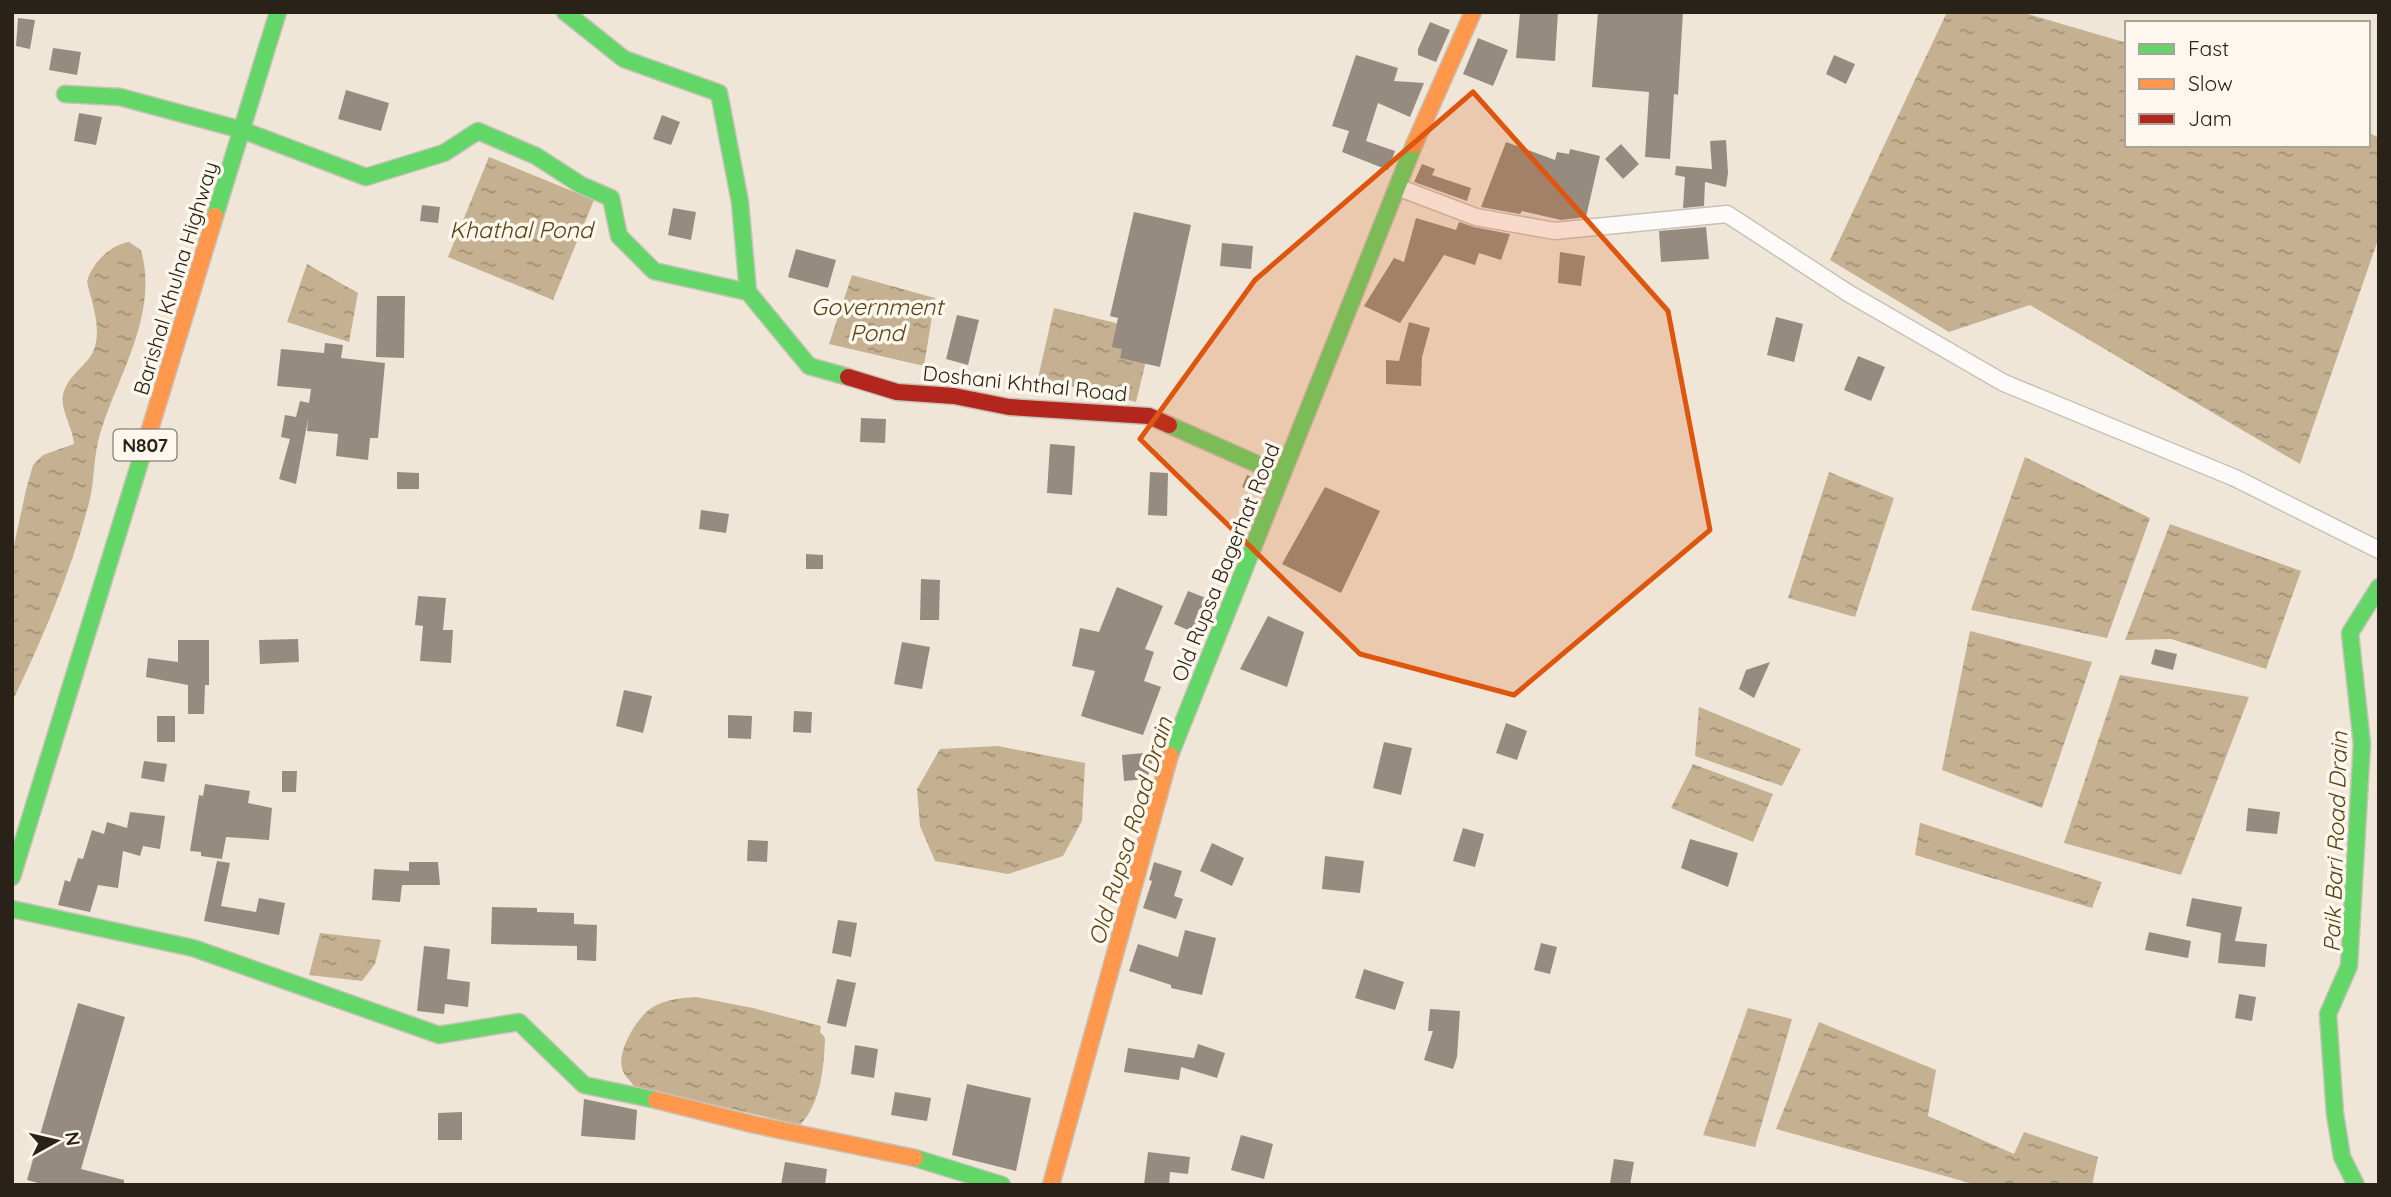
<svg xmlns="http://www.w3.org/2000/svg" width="2391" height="1197" viewBox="0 0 2391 1197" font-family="Quicksand,sans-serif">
<defs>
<pattern id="water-ripples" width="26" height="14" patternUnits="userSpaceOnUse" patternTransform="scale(1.75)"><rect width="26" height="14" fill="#c5b191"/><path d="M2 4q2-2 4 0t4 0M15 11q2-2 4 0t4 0" fill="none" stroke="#a09075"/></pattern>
</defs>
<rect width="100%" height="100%" fill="#efe6d8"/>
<path fill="url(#water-ripples)" d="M1947 12H2021L2127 43V145H2368V132L2379 138V237L2300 464 2030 305 1949 332 1830 260Z
M489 157 594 200 553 300 448 257Z
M129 242 141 250C159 315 118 374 100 434 93 457 95 480 89 503 71 572 43 638 12 702V554L26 490 33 465 43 455 74 444C73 427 58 408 64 391 68 379 79 370 87 361 106 339 93 307 87 282 91 264 110 245 129 242Z
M307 264 358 293 349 342 287 322Z
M852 275 935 298 924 366 829 344Z
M1054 308 1153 332 1136 402 1038 378Z
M2025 457 2150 518 2107 638 1971 610Z
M1829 472 1894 498 1855 617 1788 598Z
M2170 524 2301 571 2266 669 2171 639 2125 640Z
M1970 631 2092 662 2042 808 1942 770Z
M2120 675 2249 697 2181 875 2064 843Z
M1699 707 1801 749 1782 786 1695 756Z
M998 746 1085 763 1082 821 1063 856 1008 874 935 861 920 826 917 789 940 749Z
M1693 764 1773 794 1753 842 1671 808Z
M1920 823H1921L2102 882 2092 908 1915 855Z
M320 933 381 940 375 964 362 981 309 975Z
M696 997 753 1008 821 1026 820 1032 825 1038C824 1067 821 1103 800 1125L634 1086C629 1079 624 1076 622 1068 617 1051 638 1015 653 1007 667 999 681 998 696 997Z
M1748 1008 1792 1019 1755 1147 1703 1135Z
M1819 1022 1936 1070 1928 1116 2014 1154 2024 1132 2098 1157 2092 1185H1977L1776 1129Z"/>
<path fill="#958c7f" d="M1520 12H1558L1555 61 1516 58Z
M1598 12H1683L1678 95 1674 94 1670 159 1645 157 1649 92 1592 87Z
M18 18 35 20 30 49 16 46Z
M1430 22 1450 30 1436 62 1418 55V49Z
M1478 38 1508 50 1493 86 1463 74Z
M53 48 81 52 77 75 49 70Z
M1356 55 1398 68 1394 81 1424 83 1410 117 1378 103 1366 141 1395 151 1388 170 1342 152 1349 131 1332 126Z
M1834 55 1855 64 1846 84 1826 74Z
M346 90 389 103 381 131 338 119Z
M79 113 102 117 96 145 74 141Z
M662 115 680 122 671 145 653 139Z
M1726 140 1728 173 1726 187 1705 182 1704 206 1683 208 1685 177 1675 175 1676 166 1712 169 1710 141Z
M1506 142 1555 160 1557 152 1569 154 1570 149 1600 156 1586 217 1561 220 1522 211 1520 214 1481 207Z
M1621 144 1639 164 1623 179 1605 159Z
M1422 164 1435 169 1432 175 1471 188 1467 201 1414 182Z
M422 205 440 207 438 223 420 221Z
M673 208 696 212 691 240 668 235Z
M1134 212 1191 225 1160 367 1120 358 1122 349 1112 347 1118 318 1110 316Z
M1416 218 1456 230 1459 222 1474 227 1510 234 1501 260 1479 253 1475 265 1444 255 1400 323 1364 306 1394 258 1404 262Z
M1706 227 1709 259 1661 262 1659 231Z
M1222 243 1253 246 1251 269 1220 266Z
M796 249 836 260 828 288 788 277Z
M1560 252 1585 256 1581 286 1558 283Z
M377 296H405L404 358 376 357Z
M957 315 979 320 968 365 946 359Z
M1776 317 1803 324 1794 362 1767 355Z
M1409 322 1430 328 1422 357 1421 386 1386 384V360L1399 361Z
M325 343 343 345 341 358 385 363 378 438H370L368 460 336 456 338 434 307 431 308 419 296 484 279 479 290 439 281 437 285 415 296 417 300 401 309 403 311 389 277 386 281 349 324 353Z
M1858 356 1885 367 1871 401 1844 390Z
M861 418 886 419 885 443 860 442Z
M1050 444 1075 446 1072 495 1047 493Z
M397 472 419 473V489H397Z
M1150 472 1168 473 1167 516 1148 515Z
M1247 475 1264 482 1259 494 1242 487Z
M1325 487 1380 511 1341 593 1282 564Z
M701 510 729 514 726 533 699 529Z
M806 554 823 555V569H806Z
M921 579 940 580 939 620H920Z
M1117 587 1163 606 1145 649 1154 652 1144 681 1161 687 1143 735 1081 716 1095 671 1072 666 1080 628 1099 632Z
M1188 591 1216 602 1202 636 1174 624Z
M418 596 446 598 443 630H453L451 663 420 661 423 626 415 625Z
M1268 616 1304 632 1287 687 1240 669Z
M298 639 299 662 260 664 259 640Z
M178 640H209V685H205L204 714H188V685L146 677 148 658 178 662Z
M902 642 930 647 922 689 894 684Z
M2155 649 2177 654 2173 670 2151 664Z
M1770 662 1754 698 1739 689 1746 670Z
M624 690 652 696 643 733 616 726Z
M794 711 812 712 811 733 793 732Z
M728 715 752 716 751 739 728 738Z
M157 716H175V742H157Z
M1506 723 1527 731 1517 760 1496 753Z
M1384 742 1412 748 1401 795 1373 788Z
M1155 752 1147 779 1124 781 1122 755Z
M144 761 167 764 164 782 141 778Z
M282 771H297L296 792H282Z
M205 784 250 791 248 803 272 808 269 840 226 837 222 859 201 856V852L190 851 199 795 203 796Z
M2248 808 2280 812 2277 834 2246 831Z
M130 812 165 816 160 849 143 846 140 856 123 851 118 888 98 885 90 912 58 905 65 880 70 882 78 858 83 859 92 830 104 834 107 822 127 828Z
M1463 828 1484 834 1475 867 1453 861Z
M1690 839 1738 853 1728 887 1681 868Z
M748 840 768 841 767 862 747 861Z
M1212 843 1244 858 1232 886 1200 871Z
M1325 856 1364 861 1360 893 1322 889Z
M217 861 230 863 221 906 256 912 259 898 285 903 279 935 204 921Z
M409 862H438L440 885H402L400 902 372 900 374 869 409 871Z
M1154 862 1182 871 1174 896 1183 899 1176 919 1143 908 1152 881 1149 880Z
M2192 898 2242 907 2235 941 2267 944 2265 967 2218 963 2221 933 2186 926Z
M492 907 537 908V912L574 913V924L597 925 596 961 577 960V946L491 944Z
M838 920 857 923 851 957 832 953Z
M1185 930 1216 938 1202 995 1171 988V985L1129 971 1138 944 1178 957Z
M2149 932 2191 941 2188 958 2145 950Z
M1541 943 1557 947 1550 974 1534 970Z
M424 946 450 949 447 979 470 982 468 1007 445 1004 444 1014 417 1011Z
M1364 969 1404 982 1395 1010 1355 998Z
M837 979 856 983 846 1027 827 1023Z
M2239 994 2256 997 2252 1021 2235 1018Z
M78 1003 125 1017 81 1169 124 1180V1185H45L27 1180Z
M1430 1009 1460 1011 1457 1057 1453 1069 1424 1060 1433 1031H1428Z
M1198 1044 1225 1053 1217 1078 1181 1067 1179 1080 1124 1072 1128 1048 1194 1058Z
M855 1045 878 1049 874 1078 851 1074Z
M967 1084 1031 1098 1016 1171 952 1155Z
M895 1092 931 1098 927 1121 891 1115Z
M584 1099 637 1110 635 1140 581 1136Z
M462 1112V1140H438V1113Z
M1241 1135 1273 1144 1264 1179 1231 1170Z
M1148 1152 1190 1157 1188 1174 1170 1172 1169 1185H1144Z
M1614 1159 1634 1162 1630 1185 1610 1183Z
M785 1162 827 1169 825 1185H781Z"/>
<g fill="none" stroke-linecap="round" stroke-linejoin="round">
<defs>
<path id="street" d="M1397 187 1476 217 1555 231 1727 214 1848 293 2004 383 2235 478 2379 550"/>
<path id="fast" d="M565 12 624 59 719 93 740 202 748 292
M65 94 120 97 242 130 366 177 444 153 478 131 536 156 581 185 611 198 619 236 654 271 748 292 809 366 848 377
M215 216 278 12
M1169 425 1282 475
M1170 755 1414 145
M12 877 148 436
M12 909 193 948 439 1035 519 1022 584 1085 656 1100
M915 1158 1002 1185
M2356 1185 2342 1157 2335 1114 2328 1014 2349 966 2362 744 2350 633 2379 587"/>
<path id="slow" d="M1414 145 1473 12
M148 436 215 216
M656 1100 756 1125 915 1158
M1051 1185 1170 755"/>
<path id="jam" d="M848 377 897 392 954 396 1009 407 1149 416 1169 425"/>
</defs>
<use href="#street" stroke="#c8c1b5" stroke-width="19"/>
<use href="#fast" stroke="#c8c1b5" stroke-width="19"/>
<use href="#slow" stroke="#c8c1b5" stroke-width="19"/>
<use href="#jam" stroke="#c8c1b5" stroke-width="19"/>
<use href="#street" stroke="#fdfbf9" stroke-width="16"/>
<use href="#fast" stroke="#63d668" stroke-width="16"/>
<use href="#slow" stroke="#ff974d" stroke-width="16"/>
<use href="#jam" stroke="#b3261e" stroke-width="16"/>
</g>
<path fill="#de560d" fill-opacity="0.2" stroke="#de560d" stroke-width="5" stroke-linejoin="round" d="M1473 92 1668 311 1710 530 1514 695 1360 654 1140 439 1255 280Z"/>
<g text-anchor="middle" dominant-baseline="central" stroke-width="7" stroke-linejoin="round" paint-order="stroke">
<rect fill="#fef7ed" stroke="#686258" stroke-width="2" x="113.5" y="429.5" width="63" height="31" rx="5"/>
<g font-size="19" font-weight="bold" fill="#282218">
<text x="145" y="445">N807</text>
</g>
<g font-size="21" fill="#282218" stroke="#fef7ed">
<text transform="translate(175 278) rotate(-73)">Barishal Khulna Highway</text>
<text transform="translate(1025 383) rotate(6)">Doshani Khthal Road</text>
<text transform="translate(1225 562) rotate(-68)">Old Rupsa Bagerhat Road</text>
</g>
<g font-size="23" font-style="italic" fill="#5c4210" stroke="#fef7ed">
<text x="521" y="229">Khathal Pond</text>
<text x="877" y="306">Government<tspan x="877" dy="26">Pond</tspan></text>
<text transform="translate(1130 831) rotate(-73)">Old Rupsa Road Drain</text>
<text transform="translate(2335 842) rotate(-88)">Paik Bari Road Drain</text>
</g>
</g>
<rect width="2391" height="1197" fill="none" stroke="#282218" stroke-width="28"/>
<rect x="2125" y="21" width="245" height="126" fill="#fef7ed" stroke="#a8a298" stroke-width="2"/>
<rect x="2139" y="44" width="35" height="10" fill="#63d668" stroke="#a8a298" stroke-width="2"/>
<text x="2188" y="56" font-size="21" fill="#282218">Fast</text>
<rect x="2139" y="79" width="35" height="10" fill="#ff974d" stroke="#a8a298" stroke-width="2"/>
<text x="2188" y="91" font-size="21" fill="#282218">Slow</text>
<rect x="2139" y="114" width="35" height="10" fill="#b3261e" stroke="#a8a298" stroke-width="2"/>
<text x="2188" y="126" font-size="21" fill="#282218">Jam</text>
<g transform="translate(56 1141) rotate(82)" stroke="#fef7ed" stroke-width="5" paint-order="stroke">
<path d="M0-5L12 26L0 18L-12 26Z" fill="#282218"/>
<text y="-10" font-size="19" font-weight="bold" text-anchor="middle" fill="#282218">N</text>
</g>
</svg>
